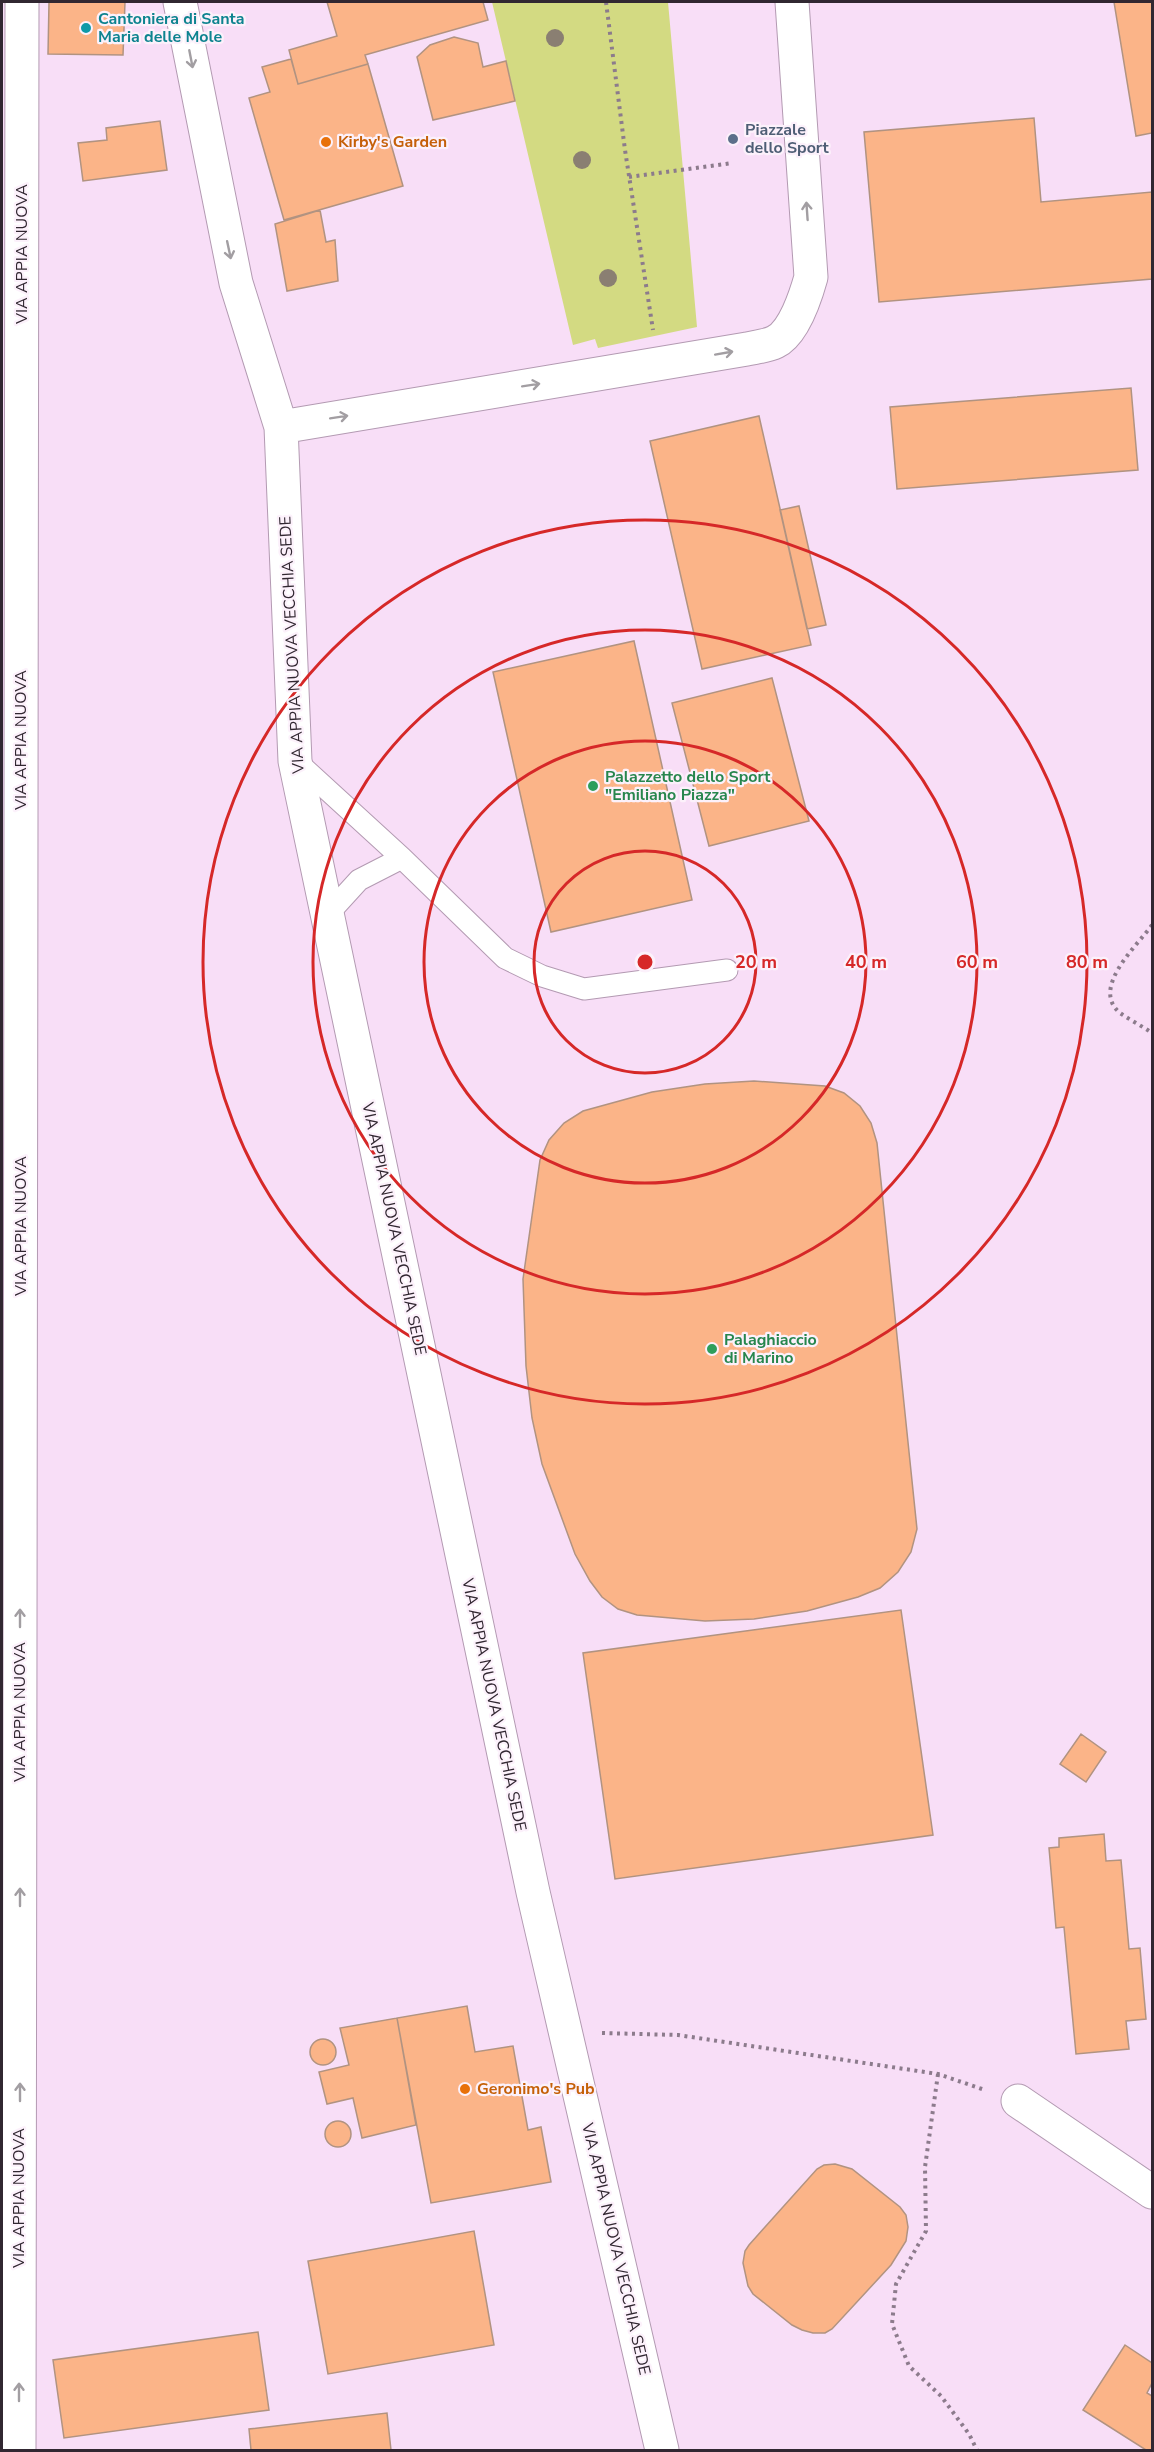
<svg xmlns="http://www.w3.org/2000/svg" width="1154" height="2452" viewBox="0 0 1154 2452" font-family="'Nunito Sans',sans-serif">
<rect width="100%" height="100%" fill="#f8def7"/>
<path fill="#d3da82" d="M492 2H668L697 327 598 348 595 339 573 345Z"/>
<path fill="#fbb488" stroke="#b19381" stroke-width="1.5" d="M49 2H125L123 55 48 54Z
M327 2H483L488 20 365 55 368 64 298 84 289 50 337 36Z
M1114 2H1152V133L1136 136Z
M454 37 478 43 483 67 506 61 515 101 433 120 417 57 430 45Z
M291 59 298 84 368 64 403 186 284 220 249 98 270 92 262 67Z
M1034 118 1041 202 1152 192V279L879 302 864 132Z
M160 121 167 170 83 181 78 143 107 140 106 128Z
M320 210 326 242 335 240 338 281 287 291 275 224Z
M1131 388 1138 470 897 489 890 407Z
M759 416 811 645 702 669 650 441Z
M799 506 826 625 807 629 780 510Z
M634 641 692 900 551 932 493 672Z
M772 678 809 821 709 846 672 703Z
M754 1081 825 1086 844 1093 860 1106 871 1123 877 1143 917 1529 911 1552 898 1572 880 1588 858 1597 807 1611 754 1619 705 1621 637 1615 618 1609 602 1597 590 1581 575 1554 542 1464 532 1418 526 1366 523 1279 540 1160 549 1140 564 1123 583 1111 652 1092 705 1084Z
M901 1610 933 1835 615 1879 583 1653Z
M1081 1734 1106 1752 1086 1782 1060 1764Z
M1104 1834 1106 1861 1121 1860 1129 1949 1140 1948 1146 2019 1126 2021 1129 2049 1076 2054 1064 1927 1056 1928 1049 1848 1059 1847V1838Z
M467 2006 475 2052 513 2046 528 2130 541 2127 551 2182 431 2203 397 2018Z
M397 2018 416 2125 362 2138 353 2098 327 2104 319 2072 349 2065 340 2028Z
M310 2052a13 13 0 1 1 26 0a13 13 0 1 1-26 0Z
M325 2134a13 13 0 1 1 26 0a13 13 0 1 1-26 0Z
M835 2164 852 2169 900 2207 906 2215 908 2227 906 2241 891 2265 832 2329 825 2333H813L802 2330 792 2325 753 2294 748 2286 743 2263 745 2251 749 2245 817 2169 824 2165Z
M474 2231 494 2345 328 2374 308 2261Z
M258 2332 269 2410 64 2438 53 2360Z
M1125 2345 1152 2363V2383L1147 2393 1152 2396V2450H1146L1083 2410Z
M387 2413 391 2450H251L249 2429Z"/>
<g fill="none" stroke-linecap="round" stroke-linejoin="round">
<defs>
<path id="lane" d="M296 761 402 858 505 958 542 976 584 989 727 970
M328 914 359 880 402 858"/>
<path id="street" d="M1018 2101 1152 2192"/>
<path id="secondary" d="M180 2 236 283 281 427 295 761 533 1892 662 2450
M281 427 747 349C756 347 767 346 775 342 794 333 806 295 811 277L792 2"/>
<path id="primary" d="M19 2450 22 2"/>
</defs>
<use href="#lane" stroke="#b39ab2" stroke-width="23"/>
<use href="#street" stroke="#b39ab2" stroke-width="35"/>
<use href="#secondary" stroke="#b39ab2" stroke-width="35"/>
<use href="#primary" stroke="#b39ab2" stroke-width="35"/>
<path stroke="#8c7b8c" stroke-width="4" stroke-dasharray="3 4.5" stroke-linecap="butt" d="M606 2 625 150 653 330
M629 177 733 163
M1152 925C1137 946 1090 988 1120 1013 1130 1020 1142 1026 1152 1033
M602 2033 678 2035 938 2074 985 2090
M938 2074 925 2167 926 2231 896 2284 892 2324 909 2366 941 2396 969 2434 977 2450"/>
<use href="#lane" stroke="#fff" stroke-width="21"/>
<use href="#street" stroke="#fff" stroke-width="33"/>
<use href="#secondary" stroke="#fff" stroke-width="33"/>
<use href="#primary" stroke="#fff" stroke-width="33"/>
</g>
<g fill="#8a7f72">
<circle cx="555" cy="38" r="9"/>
<circle cx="582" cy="160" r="9"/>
<circle cx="608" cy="278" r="9"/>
</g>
<defs><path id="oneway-shaft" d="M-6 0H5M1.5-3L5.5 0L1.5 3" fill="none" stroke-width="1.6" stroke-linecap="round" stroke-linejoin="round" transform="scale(1.5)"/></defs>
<g stroke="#a29ea2">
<use href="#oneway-shaft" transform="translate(191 59) rotate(79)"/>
<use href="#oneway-shaft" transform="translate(807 211) rotate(-94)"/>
<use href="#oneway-shaft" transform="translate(229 250) rotate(78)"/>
<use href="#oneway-shaft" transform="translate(724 353) rotate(-10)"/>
<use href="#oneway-shaft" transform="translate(531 385) rotate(-9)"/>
<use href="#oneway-shaft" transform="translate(339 417) rotate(-9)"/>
<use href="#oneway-shaft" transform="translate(20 1618) rotate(-90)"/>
<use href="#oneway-shaft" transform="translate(20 1897) rotate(-90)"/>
<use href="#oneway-shaft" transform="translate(20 2092) rotate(-90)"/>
<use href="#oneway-shaft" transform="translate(19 2392) rotate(-90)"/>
</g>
<g fill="none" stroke="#d62828" stroke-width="3">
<circle cx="645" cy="962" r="111"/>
<circle cx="645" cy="962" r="221"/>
<circle cx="645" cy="962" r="332"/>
<circle cx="645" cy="962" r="442"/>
</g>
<circle fill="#0f9aa8" stroke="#fcf1fb" stroke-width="2" cx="86" cy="28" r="6"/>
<circle fill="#5c6f8a" stroke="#fcf1fb" stroke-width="2" cx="733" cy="139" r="6"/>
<g fill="#e8710a" stroke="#fcf1fb" stroke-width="2">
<circle cx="326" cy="142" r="6"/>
<circle cx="465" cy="2089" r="6"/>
</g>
<g fill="#2e9e5b" stroke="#fcf1fb" stroke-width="2">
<circle cx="593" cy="786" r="6"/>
<circle cx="712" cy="1349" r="6"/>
</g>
<g text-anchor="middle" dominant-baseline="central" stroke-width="4.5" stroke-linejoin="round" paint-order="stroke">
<g font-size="16" font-weight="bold" fill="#0d838f" stroke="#fcf1fb" text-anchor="start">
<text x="98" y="19">Cantoniera di Santa<tspan x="98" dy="18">Maria delle Mole</tspan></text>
</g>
<g font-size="16" font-weight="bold" fill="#4e5e75" stroke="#fcf1fb" text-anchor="start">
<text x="745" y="130">Piazzale<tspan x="745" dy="18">dello Sport</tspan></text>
</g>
<g font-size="16" font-weight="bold" fill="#c56008" stroke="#fcf1fb" text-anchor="start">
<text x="338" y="142">Kirby's Garden</text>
<text x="477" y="2089">Geronimo's Pub</text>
</g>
<g font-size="16" fill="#312731" stroke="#fcf1fb">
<text transform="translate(22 254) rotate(-90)">VIA APPIA NUOVA</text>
<text transform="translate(292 645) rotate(-93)">VIA APPIA NUOVA VECCHIA SEDE</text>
<text transform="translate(21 740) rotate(-90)">VIA APPIA NUOVA</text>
<text transform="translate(21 1226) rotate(-90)">VIA APPIA NUOVA</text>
<text transform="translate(394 1229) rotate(78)">VIA APPIA NUOVA VECCHIA SEDE</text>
<text transform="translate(494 1705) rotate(78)">VIA APPIA NUOVA VECCHIA SEDE</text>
<text transform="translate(20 1712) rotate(-90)">VIA APPIA NUOVA</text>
<text transform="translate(19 2198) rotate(-90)">VIA APPIA NUOVA</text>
<text transform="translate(616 2249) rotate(77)">VIA APPIA NUOVA VECCHIA SEDE</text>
</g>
<g font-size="16" font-weight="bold" fill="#27864d" stroke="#fcf1fb" text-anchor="start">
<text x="605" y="777">Palazzetto dello Sport<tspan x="605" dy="18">"Emiliano Piazza"</tspan></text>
<text x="724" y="1340">Palaghiaccio<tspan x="724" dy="18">di Marino</tspan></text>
</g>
</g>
<circle cx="645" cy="962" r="9" fill="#d62828" stroke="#fcf1fb" stroke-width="3"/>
<g font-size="18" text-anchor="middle" font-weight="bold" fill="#d62828" stroke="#fcf1fb" stroke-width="4.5" stroke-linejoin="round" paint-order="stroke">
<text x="756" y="968">20 m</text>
<text x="866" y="968">40 m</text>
<text x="977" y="968">60 m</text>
<text x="1087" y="968">80 m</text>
</g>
<rect width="1154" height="2452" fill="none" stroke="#312731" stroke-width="6"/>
</svg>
